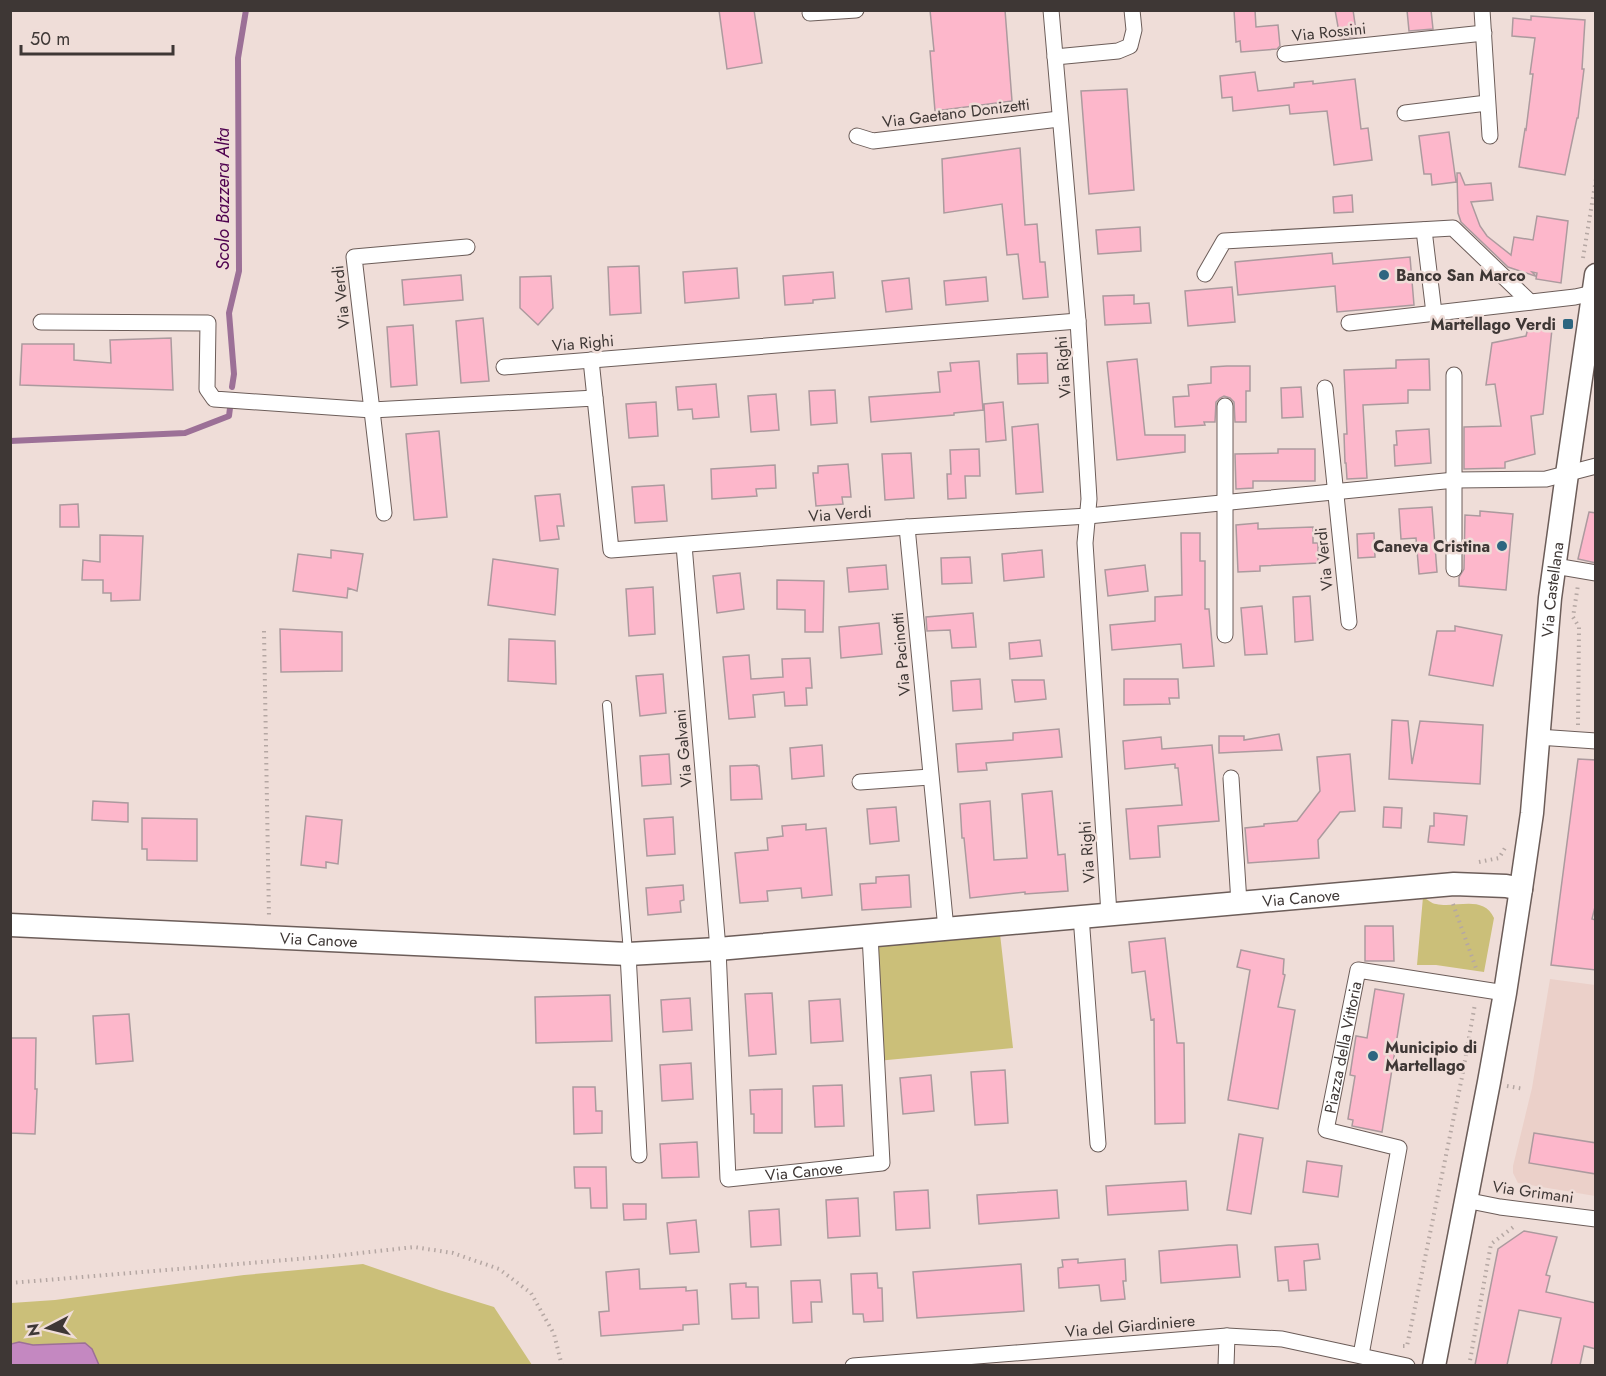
<svg xmlns="http://www.w3.org/2000/svg" width="1606" height="1376" viewBox="0 0 1606 1376" font-family="Jost,sans-serif">
<rect width="100%" height="100%" fill="#efddd8"/>
<path fill="#ebd0c9" d="M1550 979 1595 985V1196L1518 1183 1513 1173V1166L1532 1088Z"/>
<path fill="#cbbf79" d="M1423 897C1427 899 1432 904 1436 904 1455 909 1483 894 1494 918L1484 972 1436 965H1417Z
M1000 934 1013 1048 877 1061 870 947Z
M363 1264 439 1290 494 1307 532 1365 11 1366V1303L55 1300 244 1275Z"/>
<path fill="#c488c1" stroke="#9c7097" stroke-width="1.5" d="M19 1342 33 1345 85 1343 92 1349 99 1365H11V1344Z"/>
<g fill="none" stroke-linecap="round" stroke-linejoin="round">
<path stroke="#9c7097" stroke-width="6" d="M232 387 234 374 229 313 239 271 238 58 246 10
M10 441 185 433 229 416 230 408"/>
</g>
<path fill="#fdb7cb" stroke="#ac9a9e" stroke-width="1.5" d="M719 10H754L762 63 727 69Z
M930 10H1005L1012 101 935 111 930 51H934Z
M1234 10H1255L1256 27 1278 25 1280 46 1277 49 1241 52 1240 41 1236 42Z
M1335 10H1353L1357 37 1340 38Z
M1407 10H1431L1433 29 1409 31Z
M1531 16 1585 20 1582 69H1584L1578 118H1577L1565 175 1519 167 1525 129 1526 130 1533 74H1530L1535 38 1512 36 1513 18 1531 20Z
M1255 72 1258 91 1294 87V83L1313 81V84L1355 79 1361 129 1368 128 1372 160 1334 165 1327 111 1290 114 1289 105 1233 111 1232 97 1222 98 1220 76Z
M1127 89 1134 190 1089 194 1081 91Z
M1449 132 1456 182 1432 185 1431 174H1424L1419 136Z
M1020 148 1025 225 1037 224 1040 262H1045L1048 297 1023 299 1018 254 1007 255 1002 204 944 213 942 159Z
M1457 173H1460L1465 185 1491 183 1493 200 1471 202 1480 226 1487 236 1511 255 1514 237 1533 240 1537 216 1568 221 1561 283 1536 279 1537 273 1532 272 1535 275V276L1508 267 1461 222 1458 213Z
M1352 195 1353 212 1334 213 1333 197Z
M1140 227 1141 251 1098 254 1096 230Z
M1332 253 1333 264 1410 257 1414 305 1337 312 1335 286 1238 295 1235 262Z
M639 266 641 313 610 315 608 267Z
M737 268 739 298 685 303 683 272Z
M833 272 835 298 813 300V303L785 305 783 276Z
M461 275 463 300 404 305 402 280Z
M551 276 553 308 538 325 520 308V277Z
M986 277 988 301 946 305 944 281Z
M909 278 912 309 886 312 882 281Z
M1232 287 1235 322 1188 326 1185 291Z
M1134 295V304L1149 303 1151 323 1105 325 1103 296Z
M483 318 489 381 461 383 456 321Z
M413 325 417 385 391 387 387 327Z
M1528 328 1552 329 1543 414 1531 416 1535 454 1505 462V468L1464 469V427L1501 426 1495 384 1486 385 1492 343 1526 336Z
M171 338 173 390 20 385 22 344H74V360L111 363 110 340Z
M1047 353 1048 383 1018 384 1017 354Z
M1137 359 1145 435H1185V452L1117 460 1107 362Z
M1429 359 1430 390H1408V403L1363 405 1367 478 1347 479 1346 463H1345L1344 434H1347L1344 370 1396 368V360Z
M979 361 983 410 954 413V415L871 422 869 397 940 392 938 372 951 371 950 363Z
M1227 366H1250V391H1246V422H1235L1234 402 1230 398 1224 396 1220 398 1216 402 1215 422H1204L1205 425 1175 427 1173 397 1189 396 1188 385 1211 383V367Z
M716 384 719 417 693 419 692 409 678 410 676 387Z
M1301 387 1303 417 1282 418 1281 388Z
M835 390 837 423 811 425 809 391Z
M776 394 779 430 751 432 748 396Z
M656 402 658 436 629 438 626 404Z
M1003 402 1006 440 986 442 984 404Z
M1038 424 1043 492 1016 494 1012 427Z
M1429 429 1431 463 1395 466 1394 445H1397L1396 431Z
M439 431 447 517 414 520 406 434Z
M979 449 980 476H965L966 498 948 499 947 474H951L950 450Z
M1278 449H1315V481H1253V488L1236 489 1235 454 1278 453Z
M911 453 914 498 885 500 882 454Z
M848 464 851 497H842L843 504 816 506 813 473H818V466Z
M775 465 776 488 756 489 757 496 712 499 711 469Z
M664 485 667 521 635 523 632 487Z
M560 494 564 526H557L559 539 540 541 535 496Z
M78 504 79 527H60V505Z
M1432 507 1437 572 1419 574 1416 538 1401 539 1399 509Z
M1480 511 1513 514 1506 590 1459 586V577L1464 569 1465 515 1480 516Z
M1589 512 1596 513V563L1578 559Z
M1258 523V529L1313 527V543H1318V563L1260 566V571L1238 572 1236 525Z
M1181 533H1200V561H1205V609H1209L1214 666 1183 668 1181 644 1112 650 1110 625 1155 621V597L1182 595Z
M1374 533 1375 557 1358 558 1357 534Z
M100 535 143 536 140 600 111 601V593H103V580H82L83 560 100 562Z
M331 550 363 554 357 591 348 588 347 598 293 591 298 554 331 558Z
M1042 550 1044 577 1004 581 1002 554Z
M970 557 972 583 942 584 941 558Z
M493 559 558 569 555 615 488 605Z
M886 565 888 589 849 592 847 568Z
M1145 565 1148 591 1108 596 1105 570Z
M740 573 744 609 717 613 713 576Z
M777 580 824 581 823 632H805V610L777 609Z
M653 587 655 634 629 636 626 589Z
M1310 596 1313 640 1295 642 1293 597Z
M1262 606 1267 654 1245 655 1241 608Z
M973 613 976 647 952 648 950 630 927 631 926 617Z
M879 623 882 654 841 658 839 627Z
M1455 626 1502 635 1493 686 1429 675 1437 631H1455Z
M280 629 342 632V671L281 672Z
M509 639 555 641 556 684 508 681Z
M1040 640 1042 656 1010 659 1009 643Z
M749 655 751 679 783 677 782 659 810 658 812 688H806L807 705 785 706 784 692 753 695 755 717 729 719 723 657Z
M663 674 666 713 640 716 636 676Z
M980 679 982 709 953 711 951 681Z
M1124 679H1178L1179 698H1169L1170 704 1124 705Z
M1012 680H1044L1046 699 1015 702Z
M1392 720 1408 721 1412 764 1420 721 1483 725 1480 784 1389 779Z
M1059 729 1062 757 986 763 987 770 958 772 956 744 1013 740V733Z
M1279 734 1282 750 1219 753V736H1244V740Z
M1161 737 1162 749 1212 745 1219 821 1158 826 1160 857 1130 859 1126 809 1182 805 1178 768H1175V764L1125 769 1123 741Z
M822 745 824 776 792 779 790 748Z
M669 754 671 784 642 786 640 756Z
M1350 754 1355 811 1340 812 1318 840 1319 858 1248 863 1245 828 1264 826V824L1297 821 1320 791 1317 757Z
M1578 759 1596 760V903L1592 919 1596 920V970L1551 965Z
M757 765V766H759L762 799 731 800 730 766Z
M1052 791 1058 855 1065 854 1068 891 1025 894V892L970 898 964 838H962L960 804 990 801 994 860 1027 858 1022 794Z
M93 801 128 803V822L92 820Z
M896 807 899 841 870 844 867 809Z
M1384 807 1402 808 1401 828 1383 827Z
M1434 813 1467 816 1464 845 1428 842 1430 826H1434Z
M306 816 342 820 338 864 326 862V868L301 865Z
M673 817 675 854 647 856 644 819Z
M142 818 197 819V861L147 860V849H142Z
M806 824V830L826 828 832 895 802 898 801 888 767 891 768 901 740 903 735 853 768 850 767 838 783 836 782 826Z
M909 875 911 907 862 910 860 884 876 883V877Z
M683 885 684 900 680 901 681 912 648 915 646 888Z
M1365 926H1393L1394 961H1365Z
M1165 938 1177 1043H1184L1185 1123 1155 1124 1154 1019 1151 1020 1145 971 1132 973 1129 942Z
M1241 950 1284 959 1283 974 1285 975 1278 1007 1295 1010 1278 1109 1228 1100 1250 970 1237 967Z
M1375 989 1404 994 1382 1132 1352 1126 1353 1120 1348 1119 1355 1076 1350 1075 1356 1036 1367 1038Z
M772 993 776 1054 749 1056 745 994Z
M610 995 612 1041 536 1043 535 997Z
M690 998 692 1030 663 1032 661 1000Z
M840 999 843 1041 811 1043 809 1001Z
M129 1014 133 1061 96 1064 93 1016Z
M10 1038H36L35 1089H37L35 1134 10 1133Z
M691 1063 693 1099 662 1101 660 1065Z
M1005 1070 1008 1123 975 1125 971 1072Z
M931 1075 934 1111 903 1114 900 1078Z
M842 1085 844 1126 815 1127 813 1086Z
M573 1087H595L596 1111H602V1133L574 1134Z
M782 1089V1133H754V1114H751L750 1090Z
M1534 1133 1596 1143V1174L1529 1163Z
M1239 1134 1263 1138 1251 1214 1227 1210Z
M697 1142 699 1177 662 1178 660 1144Z
M1307 1161 1342 1166 1338 1197 1303 1192Z
M574 1167H606L607 1208H591L590 1188H575Z
M1186 1181 1188 1210 1108 1215 1106 1186Z
M928 1190 930 1228 896 1230 894 1192Z
M1057 1190 1059 1218 979 1224 977 1195Z
M858 1198 860 1236 828 1238 826 1200Z
M623 1204H646V1219L624 1220Z
M779 1209 781 1245 751 1247 749 1211Z
M696 1220 699 1252 670 1254 667 1223Z
M1524 1231 1557 1237 1546 1275 1550 1276 1546 1292 1596 1303V1349L1584 1346 1580 1365H1551L1561 1318 1519 1310 1507 1365H1475L1498 1249Z
M1318 1244 1320 1259 1304 1261 1306 1290 1289 1291 1288 1280 1278 1281 1275 1247Z
M1229 1245H1237L1240 1277 1161 1283 1159 1251Z
M1078 1259V1263L1125 1259 1126 1281H1123L1125 1299 1101 1301 1099 1285 1059 1288 1058 1268 1063 1267 1062 1260Z
M1021 1264 1024 1311 917 1318 913 1272Z
M639 1269 640 1289 686 1287V1291L697 1290 699 1324 683 1325V1330L601 1336 599 1312 609 1311 606 1272Z
M877 1273 878 1288H882L883 1321 864 1322 863 1314H853L851 1274Z
M820 1280 822 1302H811L812 1322 793 1323 791 1281Z
M746 1283V1287H758L759 1318 732 1319 730 1284Z"/>
<g fill="none" stroke-linecap="round" stroke-linejoin="round">
<defs>
<path id="lane" d="M607 705 628 952"/>
<g id="street">
<path d="M1051 10 1078 321 1089 499 1085 543 1109 914"/>
<path d="M1482 10 1490 136"/>
<path d="M810 13 856 10"/>
<path d="M1285 54 1484 33"/>
<path d="M1055 57 1118 51 1130 46 1134 30 1132 10"/>
<path d="M1405 113 1487 103"/>
<path d="M857 136 873 141 1059 119"/>
<path d="M1424 230 1434 313"/>
<path d="M1205 274 1224 241 1453 228 1530 302"/>
<path d="M41 322 208 323 207 389 214 399 372 410 595 398 611 550 907 527 1088 516 1455 480 1546 479 1596 466"/>
<path d="M1349 323 1575 297 1593 293"/>
<path d="M591 360 595 398"/>
<path d="M504 367 1078 321"/>
<path d="M1454 375V569"/>
<path d="M1325 388 1349 622"/>
<path d="M384 513 354 257 467 247"/>
<path d="M907 527 946 929"/>
<path id="s1" d="M684 545 718 949 728 1179 882 1163 870 935"/>
<path d="M1555 566 1596 573"/>
<path d="M1225 635V406"/>
<path d="M1538 737 1596 741"/>
<path d="M1231 778 1239 903"/>
<path d="M860 782 930 777"/>
<path d="M1081 916 1098 1144"/>
<path d="M628 954 639 1155"/>
<path d="M1465 1200 1500 1207 1596 1219"/>
<path id="s2" d="M1361 1355 1399 1148 1326 1130 1358 970 1505 993"/>
<path d="M853 1366 1227 1336 1282 1339 1407 1366"/>
<path d="M1226 1366 1227 1336"/>
</g>
<g id="secondary">
<path id="s3" d="M10 925 628 954 718 949 1454 884 1506 886 1521 889"/>
<path id="s4" d="M1434 1366 1489 1082 1505 993 1521 889 1532 813 1550 598 1567 474 1596 275"/>
</g>
</defs>
<use href="#lane" stroke="#6c5d59" stroke-width="10"/>
<use href="#street" stroke="#6c5d59" stroke-width="17"/>
<use href="#secondary" stroke="#6c5d59" stroke-width="25"/>
<path stroke="#b5a7a3" stroke-width="4" stroke-dasharray="1.5 4.5" stroke-linecap="butt" d="M1583 258 1596 179
M264 631 269 918
M1578 725 1579 627 1573 617 1578 585
M1479 862 1499 858 1505 848
M1453 904 1477 971
M1507 1086 1524 1089
M10 1283 334 1256 414 1247 453 1253 499 1269 531 1293 554 1334 562 1366
M1403 1346H1407L1462 1077 1475 1004
M1469 1366 1491 1244 1516 1225"/>
<use href="#lane" stroke="#fff" stroke-width="8"/>
<use href="#street" stroke="#fff" stroke-width="15"/>
<use href="#secondary" stroke="#fff" stroke-width="22"/>
</g>
<g fill="#2d6680" stroke="#efddd8" stroke-width="2">
<circle cx="1384" cy="275" r="6"/>
<rect x="1562" y="318" width="12" height="12" rx="3"/>
<circle cx="1502" cy="546" r="6"/>
<circle cx="1373" cy="1056" r="6"/>
</g>
<g text-anchor="middle" dominant-baseline="central" stroke-width="5" stroke-linejoin="round" paint-order="stroke">
<g font-size="16" fill="#3e3735" stroke="#efddd8">
<text transform="translate(1329 32) rotate(-6)">Via Rossini</text>
<text transform="translate(956 113) rotate(-7)">Via Gaetano Donizetti</text>
<text transform="translate(341 297) rotate(-96)">Via Verdi</text>
<text transform="translate(583 343) rotate(-5)">Via Righi</text>
<text transform="translate(1063 367) rotate(-94)">Via Righi</text>
<text transform="translate(840 514) rotate(-4)">Via Verdi</text>
<text transform="translate(1324 559) rotate(-96)">Via Verdi</text>
<text stroke="none"><textPath href="#s4" startOffset="786">Via Castellana</textPath></text>
<text transform="translate(901 654) rotate(-95)">Via Pacinotti</text>
<text transform="translate(683 748) rotate(-95)">Via Galvani</text>
<text transform="translate(1087 852) rotate(-94)">Via Righi</text>
<text stroke="none"><textPath href="#s3" startOffset="1294">Via Canove</textPath></text>
<text stroke="none"><textPath href="#s3" startOffset="309">Via Canove</textPath></text>
<text stroke="none"><textPath href="#s2" startOffset="370">Piazza della Vittoria</textPath></text>
<text stroke="none"><textPath href="#s1" startOffset="712">Via Canove</textPath></text>
<text transform="translate(1533 1192) rotate(8)">Via Grimani</text>
<text transform="translate(1130 1326) rotate(-5)">Via del Giardiniere</text>
</g>
<g font-size="16" font-weight="bold" fill="#3e3735" stroke="#efddd8" text-anchor="start">
<text x="1396" y="275">Banco San Marco</text>
<text x="1556" y="324" text-anchor="end">Martellago Verdi</text>
<text x="1490" y="546" text-anchor="end">Caneva Cristina</text>
<text x="1385" y="1047">Municipio di<tspan x="1385" dy="18">Martellago</tspan></text>
</g>
<g font-size="18" font-style="italic" fill="#4e014e" stroke="#efddd8">
<text transform="translate(223 199) rotate(-90)">Scolo Bazzera Alta</text>
</g>
</g>
<rect width="1606" height="1376" fill="none" stroke="#3e3735" stroke-width="24"/>
<g transform="translate(48 1328) rotate(263)" stroke="#efddd8" stroke-width="4.5" paint-order="stroke">
<path d="M0-4.5L10 22L0 15L-10 22Z" fill="#3e3735"/>
<text y="-9" font-size="16" font-weight="bold" text-anchor="middle" fill="#3e3735">N</text>
</g>
<path d="M21 45v9h152v-9" fill="none" stroke="#3e3735" stroke-width="3"/>
<text x="30" y="45" font-size="18" fill="#3e3735" stroke="#efddd8" stroke-width="4.5" paint-order="stroke">50 m</text>
</svg>
